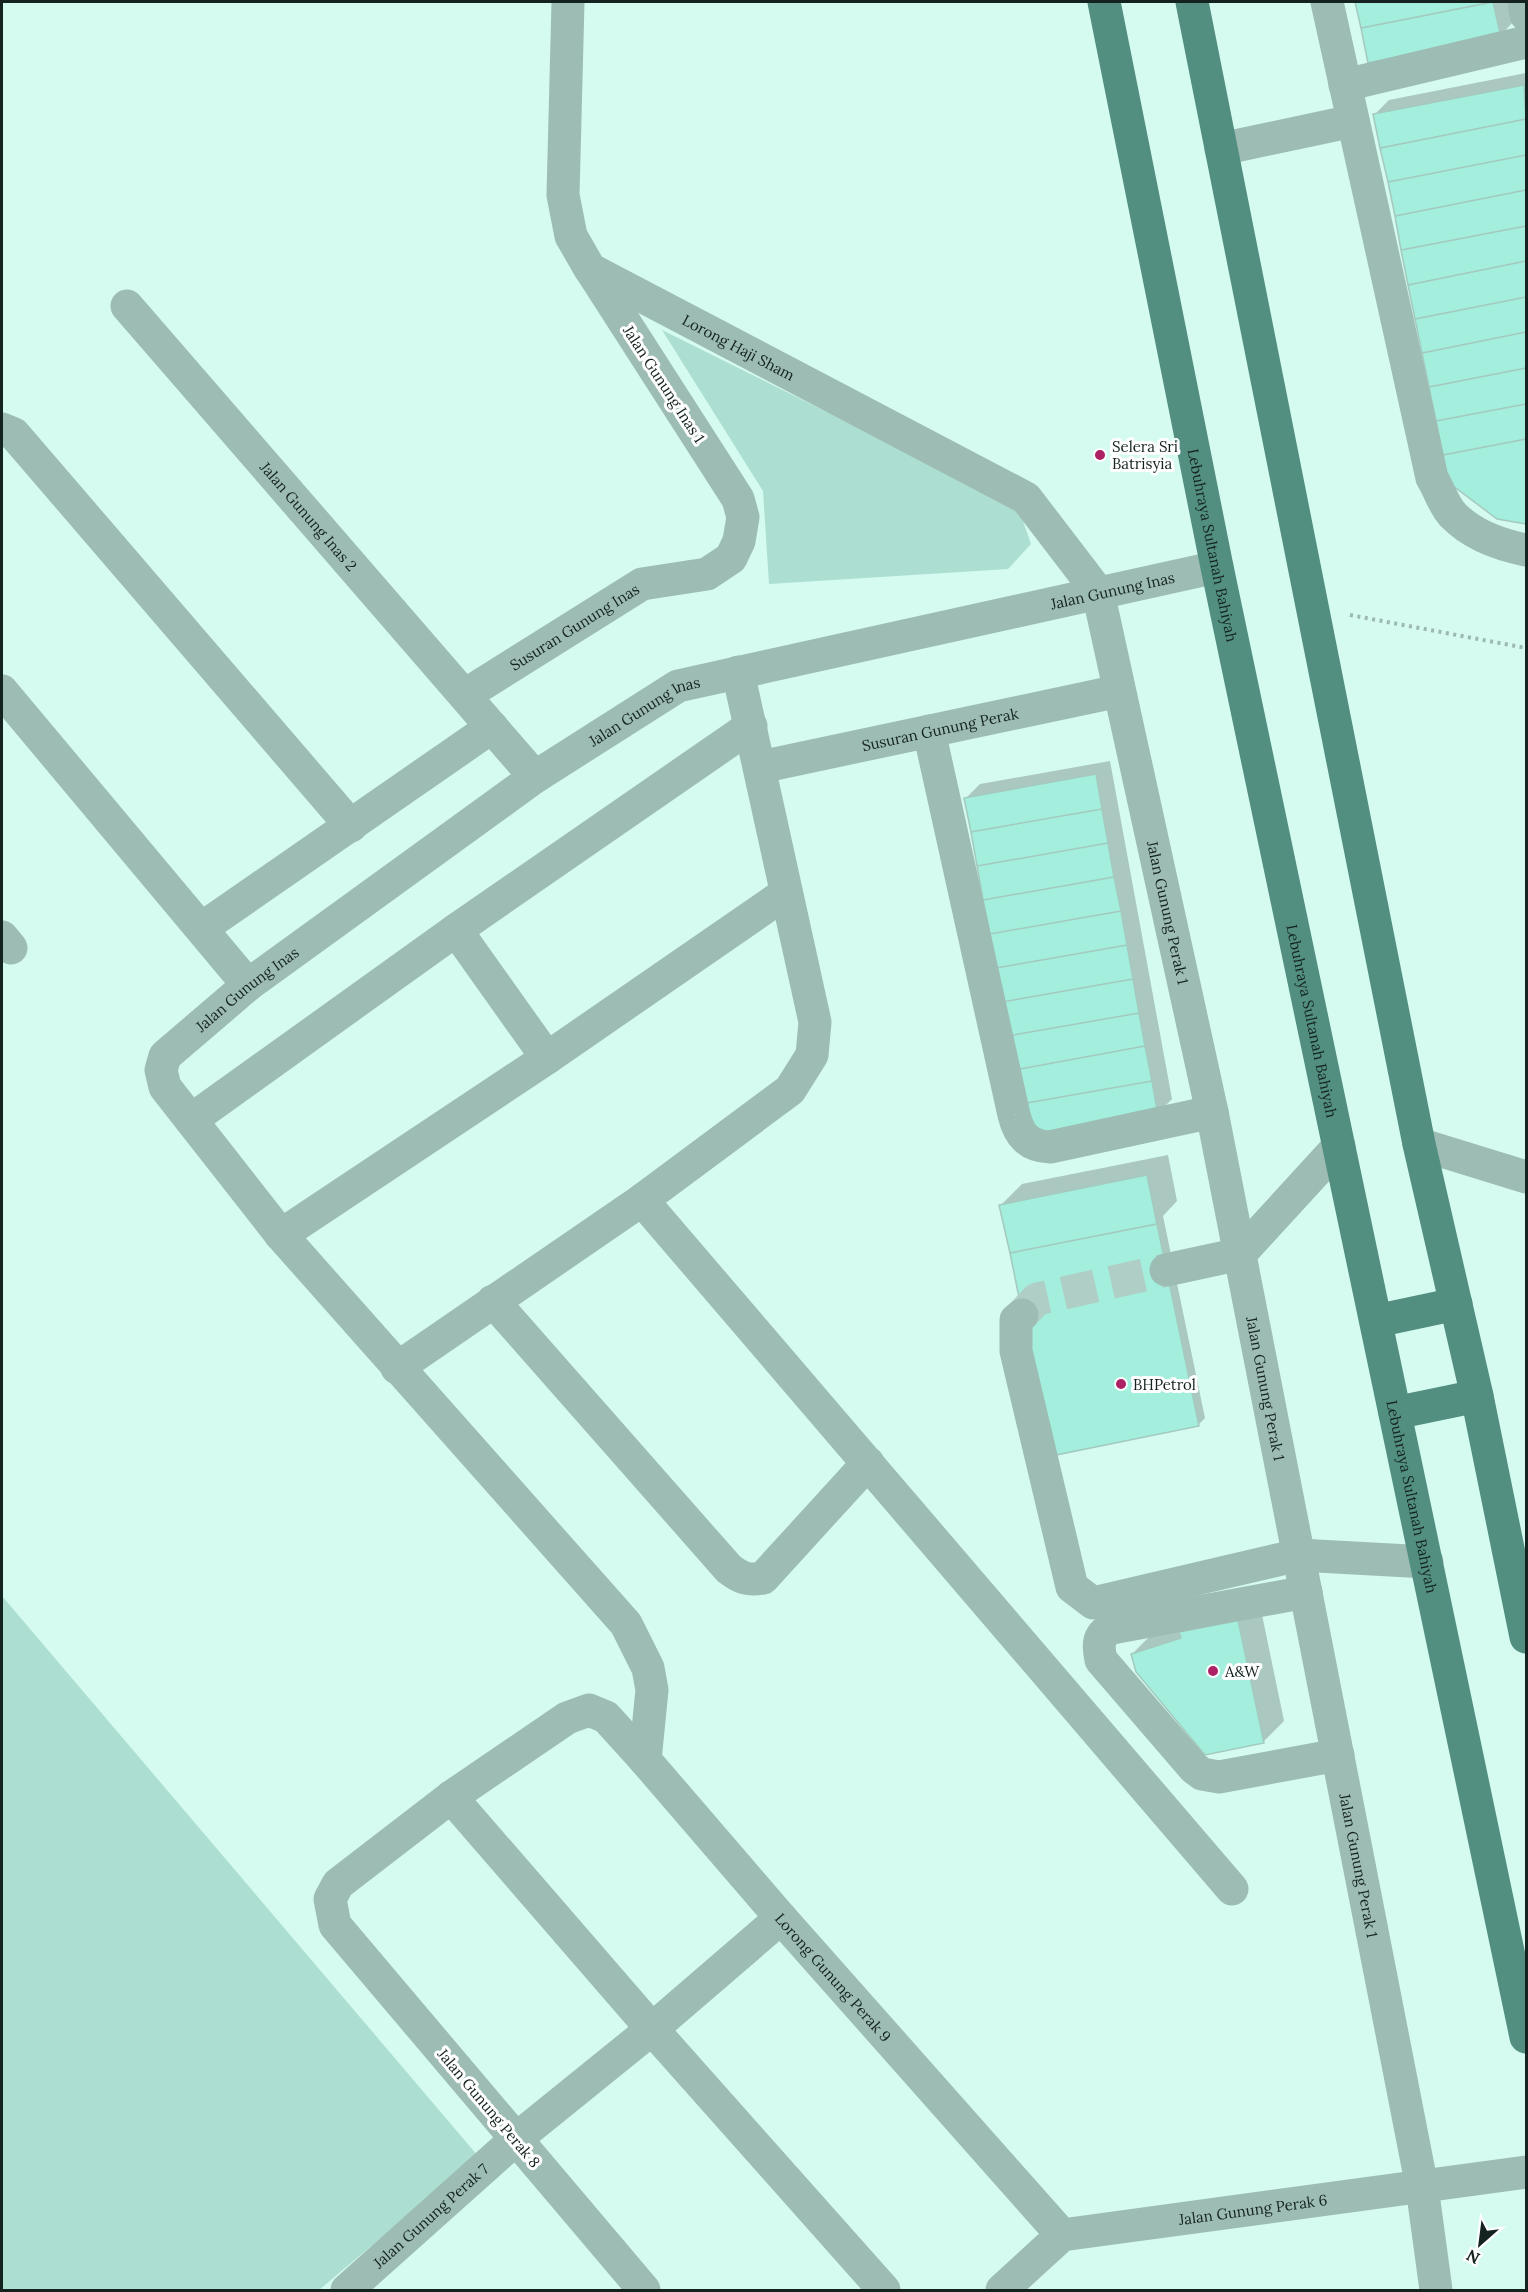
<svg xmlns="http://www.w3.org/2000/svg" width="1528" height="2292" viewBox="0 0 1528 2292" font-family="Lora,serif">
<rect width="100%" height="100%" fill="#d5faf0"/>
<path fill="#acded1" d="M662 330 1018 507 1031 544 1008 569 769 584 763 491Z
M2 1596 478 2156 319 2290H2Z"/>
<path fill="#0003" d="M1357 2H1510L1514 21 1500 36 1369 61Z
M1526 73V522L1498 517 1375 114 1389 100Z
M1110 761 1172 1099 1158 1113 966 798 980 784Z
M1168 1155 1177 1201 1163 1216 1205 1418 1198 1425 1001 1205 1022 1184Z
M1259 1600 1284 1721 1263 1742 1132 1654 1153 1633Z"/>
<path fill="#a3eedc" stroke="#a4c9bf" stroke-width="1.5" d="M1355 2H1493L1361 28Z
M1493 2 1501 37 1368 63 1361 28Z
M1524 85 1526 119 1380 148 1373 114Z
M1526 119V155L1388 182 1380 148Z
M1526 155V190L1395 216 1388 182Z
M1526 190V226L1401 250 1395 216Z
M1526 226V261L1408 285 1401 250Z
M1526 261V297L1415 319 1408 285Z
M1526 297V332L1422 353 1415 319Z
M1526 332V368L1429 387 1422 353Z
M1526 368V404L1436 421 1429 387Z
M1526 404V439L1443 455 1436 421Z
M1526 439V524L1497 519 1448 482 1443 455Z
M1096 774 1102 809 971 832 964 798Z
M1102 809 1108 843 977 866 971 832Z
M1108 843 1114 877 983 900 977 866Z
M1114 877 1121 911 990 934 983 900Z
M1121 911 1127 945 996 968 990 934Z
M1127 945 1133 979 1002 1002 996 968Z
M1133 979 1139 1013 1008 1036 1002 1002Z
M1139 1013 1145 1046 1015 1070 1008 1036Z
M1145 1046 1152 1081 1021 1104 1015 1070Z
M1152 1081 1158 1115 1027 1138 1021 1104Z
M1147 1175 1157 1224 1010 1253 999 1205Z
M1157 1224 1199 1426 1051 1456 1010 1253Z
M1238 1620 1264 1743 1205 1755 1136 1672 1131 1654 1181 1638 1179 1632Z"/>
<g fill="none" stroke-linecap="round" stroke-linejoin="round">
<path stroke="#afcfc6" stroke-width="33" stroke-dasharray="33 16" stroke-linecap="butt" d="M1022 1315 1037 1299 1166 1270"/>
<path stroke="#9bb9b1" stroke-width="4" stroke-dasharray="3 4.5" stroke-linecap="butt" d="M1350 615 1526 648"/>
<g stroke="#9dbcb4" stroke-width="33">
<path id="s1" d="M568 2 563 195 571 236 590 269 1026 498 1098 592 1212 1112 1422 2187 1436 2290"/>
<path d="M1327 2 1432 478C1439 489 1444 506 1453 515 1472 535 1501 545 1526 550"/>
<path d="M1524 2 1526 15"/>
<path d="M1345 85 1526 42"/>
<path d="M1221 149 1353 121"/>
<path id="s2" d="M127 306 535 777"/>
<path d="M2 429 14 434 351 826"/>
<path d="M2 691 248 985"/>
<path id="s3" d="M465 695 642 584 707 574 731 558 739 541 743 517 738 499 591 270"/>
<path d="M929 731 1014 1115C1019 1135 1028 1146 1050 1147L1212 1112"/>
<path id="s4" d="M760 767 1119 691"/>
<path d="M202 928 492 727"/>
<path d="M456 930 547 1058"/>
<path d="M2 937 11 948"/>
<path d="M191 1120 456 930 751 726"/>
<path d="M1419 1144 1526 1177"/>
<path d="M642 1200 1232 1889"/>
<path d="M281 1235 547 1058 786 893"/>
<path d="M1166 1270 1240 1254 1339 1146"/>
<path d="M493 1301 729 1569C741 1578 748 1581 763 1578L868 1463"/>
<path d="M1022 1315 1016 1320V1351L1072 1587 1093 1603 1299 1555 1427 1562"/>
<path d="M397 1368 642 1200 790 1090 812 1055 815 1022 738 672"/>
<path d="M1306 1592 1112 1628C1097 1635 1098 1646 1101 1660L1194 1768 1202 1774 1219 1777 1338 1755"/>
<path id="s5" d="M645 1760 652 1690 648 1668 626 1624 281 1235 165 1087 161 1070 165 1056 248 985 535 777 678 686 1217 567"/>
<path d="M451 1797 652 2029 884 2290"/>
<path id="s6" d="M347 2290 516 2139 652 2029 781 1918"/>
<path id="s7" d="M644 2290 335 1925 330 1899 338 1884 451 1797 567 1718 589 1710 606 1717 645 1760 781 1918 1062 2235"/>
<path id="s8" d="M1002 2290 1062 2235 1526 2172"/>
</g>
<g stroke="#528f81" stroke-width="33">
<path id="s9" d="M1104 2 1217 567 1526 2037"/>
<path d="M1192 2 1419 1144 1477 1396 1526 1637"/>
<path d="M1376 1321 1456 1304"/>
<path d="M1395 1413 1477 1396"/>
</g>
</g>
<g fill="#ac2264" stroke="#fefefe" stroke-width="2">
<circle cx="1100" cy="455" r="6"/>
<circle cx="1121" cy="1384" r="6"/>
<circle cx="1213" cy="1671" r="6"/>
</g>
<g text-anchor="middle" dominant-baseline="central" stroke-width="6" stroke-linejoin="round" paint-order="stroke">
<g font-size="15" fill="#152320" stroke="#fefefe">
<text stroke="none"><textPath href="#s1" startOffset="441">Lorong Haji Sham</textPath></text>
<text transform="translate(664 384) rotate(57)">Jalan Gunung Inas 1</text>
<text stroke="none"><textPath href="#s2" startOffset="278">Jalan Gunung Inas 2</textPath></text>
<text stroke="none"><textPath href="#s9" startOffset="554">Lebuhraya Sultanah Bahiyah</textPath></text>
<text stroke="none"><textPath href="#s5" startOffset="1960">Jalan Gunung Inas</textPath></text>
<text stroke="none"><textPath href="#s3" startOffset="129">Susuran Gunung Inas</textPath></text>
<text stroke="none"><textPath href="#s5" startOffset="1474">Jalan Gunung Inas</textPath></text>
<text stroke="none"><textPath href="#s4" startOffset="184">Susuran Gunung Perak</textPath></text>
<text stroke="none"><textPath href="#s1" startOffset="1212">Jalan Gunung Perak 1</textPath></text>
<text stroke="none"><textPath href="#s5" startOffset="988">Jalan Gunung Inas</textPath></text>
<text stroke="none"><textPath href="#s9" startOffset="1040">Lebuhraya Sultanah Bahiyah</textPath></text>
<text stroke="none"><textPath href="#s1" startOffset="1698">Jalan Gunung Perak 1</textPath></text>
<text stroke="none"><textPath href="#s9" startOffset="1526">Lebuhraya Sultanah Bahiyah</textPath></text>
<text stroke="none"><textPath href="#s1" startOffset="2184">Jalan Gunung Perak 1</textPath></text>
<text stroke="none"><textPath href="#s7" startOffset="1192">Lorong Gunung Perak 9</textPath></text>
<text transform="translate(489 2108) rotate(50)">Jalan Gunung Perak 8</text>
<text stroke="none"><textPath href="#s8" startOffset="274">Jalan Gunung Perak 6</textPath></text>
<text stroke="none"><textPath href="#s6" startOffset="112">Jalan Gunung Perak 7</textPath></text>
</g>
<g font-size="15" fill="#152320" stroke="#fefefe" text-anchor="start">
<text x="1112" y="446">Selera Sri<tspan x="1112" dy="17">Batrisyia</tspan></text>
<text x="1133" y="1384">BHPetrol</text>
<text x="1225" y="1671">A&amp;W</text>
</g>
</g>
<rect width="1528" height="2292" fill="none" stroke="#152320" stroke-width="6"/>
<g transform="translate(1480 2244) rotate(208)" stroke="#fefefe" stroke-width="4.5" paint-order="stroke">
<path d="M0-4.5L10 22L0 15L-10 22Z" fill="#152320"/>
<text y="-9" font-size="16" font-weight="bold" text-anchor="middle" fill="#152320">N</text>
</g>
</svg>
